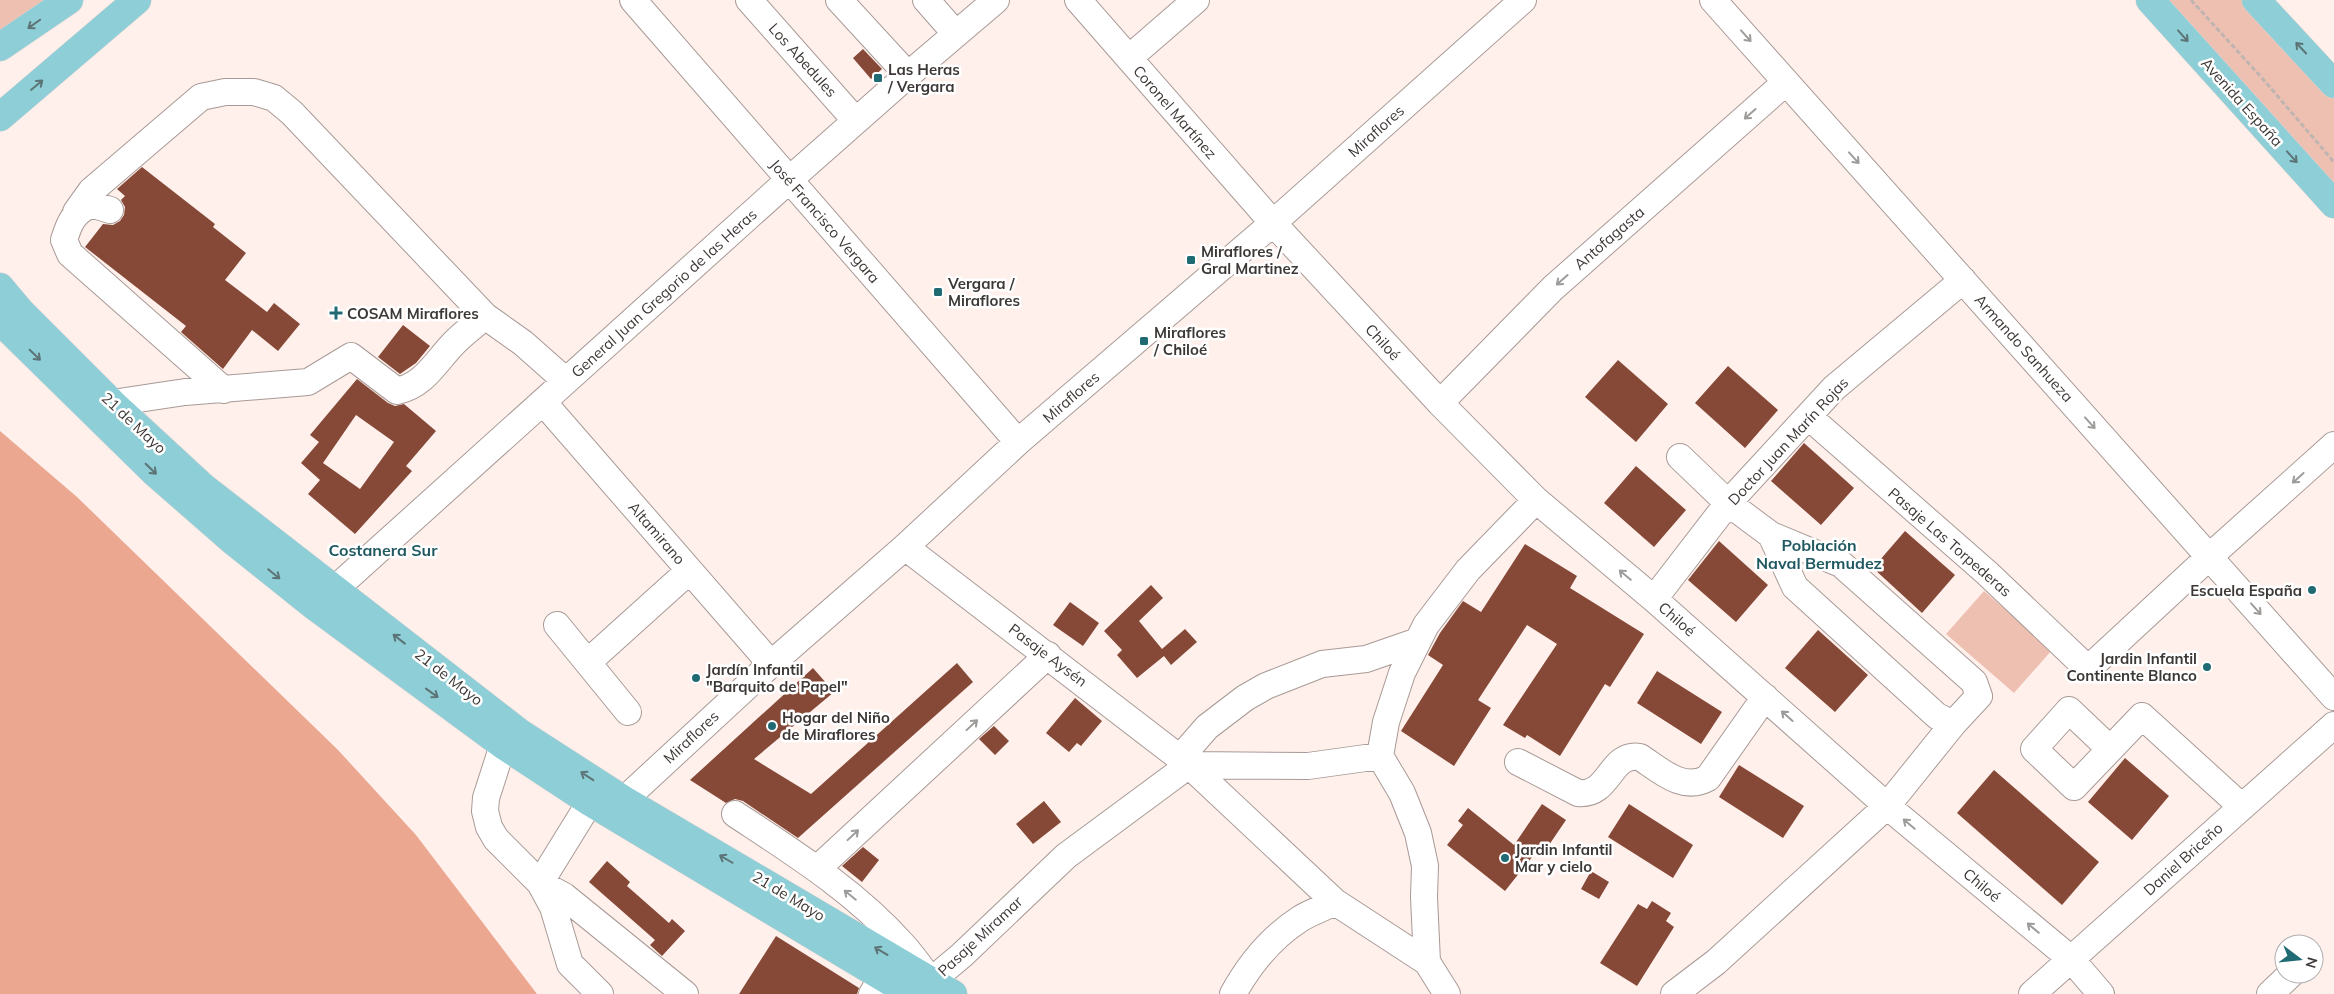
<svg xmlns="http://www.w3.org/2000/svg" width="2334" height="994" viewBox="0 0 2334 994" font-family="Mulish,sans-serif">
<rect width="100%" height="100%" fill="#fff0ec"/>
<path fill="#eec0b2" d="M0 0H46L0 31Z
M2167 0H2249L2334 91V187Z
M1984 591 2052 650 2014 693 1946 634Z"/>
<path fill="#eca791" d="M0 431 77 497 338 750 416 835 537 994H0Z"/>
<path fill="#864937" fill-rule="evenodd" d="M863 49 882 69 871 79 853 58Z
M142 167 215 224 213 227 246 253 225 280 267 312 274 303 300 324 278 351 252 330 223 369 181 332 186 326 85 247 103 224 113 225 120 221 124 215 125 207 121 200 125 196 117 189Z
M403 325 430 346 416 363 400 374 378 357Z
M1618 360 1668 404 1636 442 1585 397Z
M1728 366 1778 410 1745 448 1695 403Z
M357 379 388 403 395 406 404 404 436 431 406 466 412 471 355 534 308 494 320 480 301 463 319 442 310 435ZM356 415 394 442 360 489 323 463Z
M1804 443 1854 488 1821 525 1771 481Z
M1636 466 1686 510 1654 547 1604 503Z
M1905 531 1955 575 1922 613 1873 568Z
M1719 541 1768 585 1736 622 1688 580Z
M1525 544 1577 576 1570 588 1644 634 1610 687 1605 684 1560 756 1527 735 1525 738 1503 725 1557 644 1527 625 1478 700 1491 708 1454 766 1401 731 1443 665 1428 655 1440 633 1463 601 1481 612Z
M1151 585 1163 598 1139 621 1162 649 1185 629 1197 642 1171 665 1164 656 1137 678 1117 655 1122 650 1104 631Z
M1070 602 1099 623 1083 646 1053 625Z
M1818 630 1868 675 1835 712 1785 668Z
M957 663 973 682 798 838 743 801 735 799 726 803 690 780 813 668 834 692 754 759 811 794Z
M1657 671 1722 712 1701 744 1637 703Z
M1075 698 1102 721 1081 746 1077 743 1069 752 1046 733Z
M994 726 1009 741 995 755 979 739Z
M2125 758 2169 796 2132 840 2088 802Z
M1739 765 1804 806 1783 838 1719 797Z
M1994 770 2099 862 2062 905 1957 813Z
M1044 801 1061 822 1033 844 1016 824Z
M1542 804 1566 820 1549 845 1544 842 1505 891 1447 845 1463 825 1458 821 1468 808 1514 845Z
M1629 804 1693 845 1673 878 1608 837Z
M863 847 879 860 862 882 842 866Z
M607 861 630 882 627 886 669 923 672 919 685 931 662 956 650 945 655 940 589 882Z
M1591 871 1609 882 1599 899 1581 889Z
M1652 901 1671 913 1666 921 1674 927 1637 986 1600 963 1638 904 1647 909Z
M776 936 859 988 857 994H739Z"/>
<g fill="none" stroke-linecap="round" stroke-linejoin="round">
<defs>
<path id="minor" d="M633 0 1018 442
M749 0 856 121
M839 0 908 75
M926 0 956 34
M1078 0 1273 223 1440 403 1536 500 1654 599 1887 806 2071 959 2101 994
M1713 0 2334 697
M1129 58 1196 0
M110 210 91 204C73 214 70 221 64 240L70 254 224 390
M76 212 91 191 201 97 225 92H254L274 98 292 113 485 316
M543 402 771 664
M112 403 185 392 308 382 351 356 397 391C425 385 436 361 455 342 464 333 475 325 485 316L523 343 566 381
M1440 403 1553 288 1786 82
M1809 417 1987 573 2088 669 2209 557 2334 445
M1680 457 1728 503 1771 535
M1771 535 1841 564 1974 682 1979 696 1953 724 1937 716 1795 587Z
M905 547 1189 765 1335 902 1427 962 1447 994
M335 589 789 180 908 75 996 0
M1654 599 1728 503 1834 388 1963 280
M557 625 628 712
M588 662 689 571
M503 745 486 798 485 811 489 827 496 839 540 883 553 907 570 964 600 994
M2110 749 2069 710 2034 749 2074 787 2142 716 2242 807
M1180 758 1207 727 1245 698 1266 686 1322 664 1366 659 1418 641
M1518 762 1578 793C1611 796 1609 752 1640 757 1661 771 1683 792 1708 778L1765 697
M1189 765 1308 766 1380 756
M624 800 771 664 905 547 1018 442 1273 223 1523 0
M590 802 540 883 564 896 685 994
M735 814C794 853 855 891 903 945 913 956 922 969 931 981L962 955 1066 856 1189 765
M817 869 1048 655
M1427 962 1424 897 1425 866 1418 833 1402 793 1380 756 1386 722 1402 673 1426 625 1468 570 1536 500
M872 994 882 977
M1233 994C1249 965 1272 937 1300 919 1311 912 1324 908 1335 902
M1674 994 1716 962 1887 806 1953 724
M2032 994 2334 725
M2270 994 2291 974"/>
<path id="major" d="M2150 0 2334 204
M2256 0 2334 84
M0 47 69 0
M0 117 137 0
M0 287 21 312 112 403 203 487 520 733 624 800 953 994
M0 321 154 472 233 541 313 605 503 745 590 802 911 994"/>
</defs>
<use href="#minor" stroke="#a89a96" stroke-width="28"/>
<use href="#major" stroke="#d4d3d3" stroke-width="29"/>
<path stroke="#c0b4b1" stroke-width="3" stroke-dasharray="5 2.5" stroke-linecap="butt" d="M2191 0 2262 78 2334 162"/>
<use href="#minor" stroke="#fff" stroke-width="26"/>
<use href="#major" stroke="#8dced7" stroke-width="28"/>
</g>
<defs><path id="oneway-shaft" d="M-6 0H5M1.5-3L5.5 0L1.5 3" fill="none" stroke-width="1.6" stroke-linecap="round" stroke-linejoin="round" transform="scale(1.25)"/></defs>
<g stroke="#5d7476">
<use href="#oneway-shaft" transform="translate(34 24) rotate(145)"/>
<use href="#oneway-shaft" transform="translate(2183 36) rotate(48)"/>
<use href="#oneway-shaft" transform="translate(2301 48) rotate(-133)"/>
<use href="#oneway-shaft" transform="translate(37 85) rotate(-40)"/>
<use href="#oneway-shaft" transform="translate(2292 157) rotate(48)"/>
<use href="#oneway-shaft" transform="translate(35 355) rotate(44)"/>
<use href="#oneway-shaft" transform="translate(151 469) rotate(44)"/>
<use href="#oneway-shaft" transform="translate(274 574) rotate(39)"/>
<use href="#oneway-shaft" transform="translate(399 639) rotate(-142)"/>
<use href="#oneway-shaft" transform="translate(432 693) rotate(36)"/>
<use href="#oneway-shaft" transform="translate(587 776) rotate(-147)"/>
<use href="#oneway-shaft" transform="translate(726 859) rotate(-150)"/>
<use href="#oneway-shaft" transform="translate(881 951) rotate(-149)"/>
</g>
<g stroke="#9e9c9a">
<use href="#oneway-shaft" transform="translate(1746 36) rotate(48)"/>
<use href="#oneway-shaft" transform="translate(1750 114) rotate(139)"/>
<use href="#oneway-shaft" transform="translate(1854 158) rotate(48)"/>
<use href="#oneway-shaft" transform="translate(1562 280) rotate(139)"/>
<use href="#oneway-shaft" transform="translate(2090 423) rotate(48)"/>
<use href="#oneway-shaft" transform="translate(2298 478) rotate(138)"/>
<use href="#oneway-shaft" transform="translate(1625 575) rotate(-140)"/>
<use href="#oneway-shaft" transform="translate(2256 609) rotate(48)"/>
<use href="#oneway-shaft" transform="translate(1787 716) rotate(-138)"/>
<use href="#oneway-shaft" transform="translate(972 725) rotate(-43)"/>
<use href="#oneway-shaft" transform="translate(1909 824) rotate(-140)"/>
<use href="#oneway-shaft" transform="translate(853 835) rotate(-43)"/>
<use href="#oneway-shaft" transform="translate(850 895) rotate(-141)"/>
<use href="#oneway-shaft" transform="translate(2033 928) rotate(-140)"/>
</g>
<g fill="#206a74" stroke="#fff" stroke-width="2">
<rect x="873" y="73" width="10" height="10" rx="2.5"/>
<rect x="1186" y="255" width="10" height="10" rx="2.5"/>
<rect x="933" y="287" width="10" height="10" rx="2.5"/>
<path d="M333.5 305.5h5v5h5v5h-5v5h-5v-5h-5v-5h5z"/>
<rect x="1139" y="336" width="10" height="10" rx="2.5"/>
<circle cx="2312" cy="590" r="5"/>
<circle cx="2207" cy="667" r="5"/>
<circle cx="696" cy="678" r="5"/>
<circle cx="772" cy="726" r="5"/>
<circle cx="1505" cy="858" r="5"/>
</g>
<g text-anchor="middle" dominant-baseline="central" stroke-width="5" stroke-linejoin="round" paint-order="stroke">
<g font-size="15" fill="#3d3836" stroke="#fff">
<text transform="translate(803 60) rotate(48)">Los Abedules</text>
<text transform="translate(2242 102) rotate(48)">Avenida España</text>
<text transform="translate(1175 112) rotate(49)">Coronel Martínez</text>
<text transform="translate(1376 131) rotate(-42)">Miraflores</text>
<text transform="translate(825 221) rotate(49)">José Francisco Vergara</text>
<text transform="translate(1609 238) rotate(-41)">Antofagasta</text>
<text transform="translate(664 293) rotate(-42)">General Juan Gregorio de las Heras</text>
<text transform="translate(1383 342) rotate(47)">Chiloé</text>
<text transform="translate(2024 348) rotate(48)">Armando Sanhueza</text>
<text transform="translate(1071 397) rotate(-41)">Miraflores</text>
<text transform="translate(134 423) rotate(43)">21 de Mayo</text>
<text transform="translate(1788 441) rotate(-47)">Doctor Juan Marín Rojas</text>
<text transform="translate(657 533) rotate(49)">Altamirano</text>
<text transform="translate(1950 542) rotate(41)">Pasaje Las Torpederas</text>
<text transform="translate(1677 619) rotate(41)">Chiloé</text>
<text transform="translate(1048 655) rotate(37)">Pasaje Aysén</text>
<text transform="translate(449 677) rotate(38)">21 de Mayo</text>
<text transform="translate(691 737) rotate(-43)">Miraflores</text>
<text transform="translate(2183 859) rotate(-42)">Daniel Briceño</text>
<text transform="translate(1982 885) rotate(40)">Chiloé</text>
<text transform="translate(789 896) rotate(31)">21 de Mayo</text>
<text transform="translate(980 936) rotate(-43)">Pasaje Miramar</text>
</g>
<g font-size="15" font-weight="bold" fill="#3d3836" stroke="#fff" text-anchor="start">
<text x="888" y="69">Las Heras<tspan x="888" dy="17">/ Vergara</tspan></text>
<text x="1201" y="251">Miraflores /<tspan x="1201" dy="17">Gral Martinez</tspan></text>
<text x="948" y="283">Vergara /<tspan x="948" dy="17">Miraflores</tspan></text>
<text x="347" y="313">COSAM Miraflores</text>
<text x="1154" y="332">Miraflores<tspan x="1154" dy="17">/ Chiloé</tspan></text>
<text x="2302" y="590" text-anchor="end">Escuela España</text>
<text x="2197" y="658" text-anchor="end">Jardin Infantil<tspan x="2197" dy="17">Continente Blanco</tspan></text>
<text x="706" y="669">Jardín Infantil<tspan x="706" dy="17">"Barquito de Papel"</tspan></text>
<text x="782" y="717">Hogar del Niño<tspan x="782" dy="17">de Miraflores</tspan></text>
<text x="1515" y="849">Jardin Infantil<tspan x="1515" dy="17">Mar y cielo</tspan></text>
</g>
<g font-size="16" font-weight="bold" fill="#1f5860" stroke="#fff">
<text x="1819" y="545">Población<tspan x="1819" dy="18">Naval Bermudez</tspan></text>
<text x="383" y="550">Costanera Sur</text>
</g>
</g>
<g transform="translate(2299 959) rotate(106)"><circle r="24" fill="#ffffff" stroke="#b1afaf"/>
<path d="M0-4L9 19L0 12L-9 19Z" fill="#206a74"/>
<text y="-8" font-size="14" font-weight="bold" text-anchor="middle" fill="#3d3836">N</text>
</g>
</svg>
